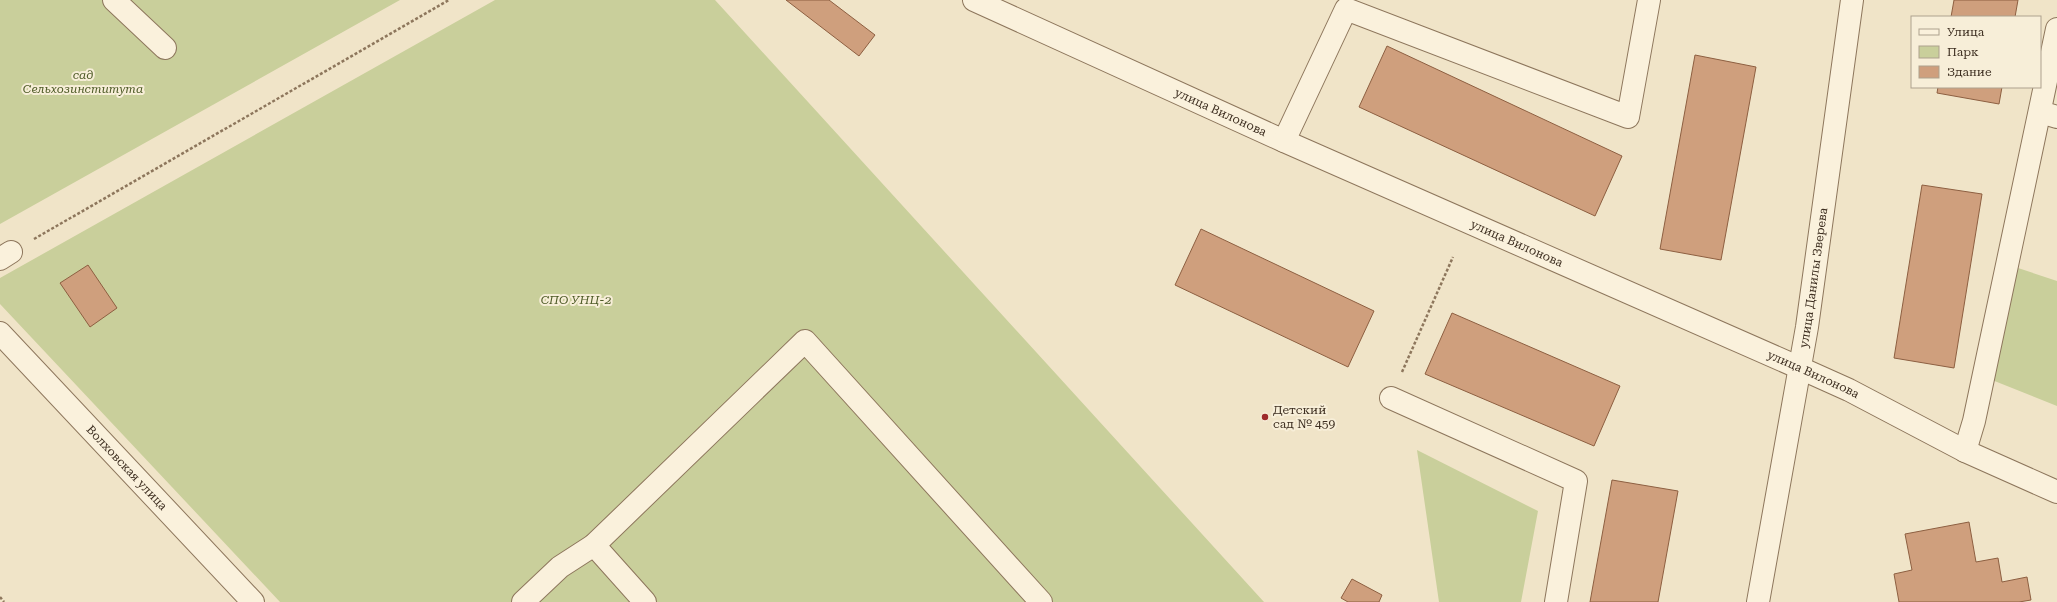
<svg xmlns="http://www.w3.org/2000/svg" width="2057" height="602" viewBox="0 0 2057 602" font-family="'Roboto Serif',serif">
<rect width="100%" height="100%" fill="#f0e4c8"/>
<path fill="#c9cf9b" d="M0 0H400L0 224Z
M495 0H715L1264 602H280L0 304V278Z
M2015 267 2057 281V406L1992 380Z
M1417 450 1538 511 1521 602H1439Z"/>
<path fill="#cf9f7d" stroke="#8d5f41" d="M786 0H829L875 35 859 56Z
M1954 0H2018L2015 17H1951Z
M1387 46 1622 156 1595 216 1359 107Z
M1695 55 1756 67 1721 260 1660 249Z
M1938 87H2002L1999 104 1937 93Z
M1922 185 1982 194 1954 368 1894 358Z
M1201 229 1374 311 1348 367 1175 285Z
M88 265 117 308 90 327 60 283Z
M1452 313 1620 386 1594 446 1425 374Z
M1612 480 1678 491 1658 602H1590Z
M1969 522 1976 562 1998 558 2002 582 2027 577 2031 600 2019 602H1899L1894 574 1912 570 1905 534Z
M1352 579 1382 595 1379 602H1348L1341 598Z"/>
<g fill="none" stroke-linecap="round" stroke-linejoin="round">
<defs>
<g id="minor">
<path d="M114 0 165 48"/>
<path id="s1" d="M974 0 1284 141 1800 368 1849 390 1965 451 2057 492"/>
<path d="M2040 112 2057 117"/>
<path d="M1284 141 1346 9 1628 117 1649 0"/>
<path d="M0 259 11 252"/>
<path id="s2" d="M0 333 253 602"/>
<path d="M1391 398 1576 481 1556 602"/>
<path d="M1965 451 1974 421 2057 29"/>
<path d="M594 545 645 602"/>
<path d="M523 602 560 567 594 545 805 341 1041 602"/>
<path id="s3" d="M1758 602 1807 327 1852 0"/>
</g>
</defs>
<use href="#minor" stroke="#8d765c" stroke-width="24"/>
<path stroke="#8d765c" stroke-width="2.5" stroke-dasharray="3 2" stroke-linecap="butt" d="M34 239 449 0
M1402 372 1453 257
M0 597 4 602"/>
<use href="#minor" stroke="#faf1dc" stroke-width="22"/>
</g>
<circle fill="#9e2a2b" stroke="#f7eed8" stroke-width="1.5" cx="1265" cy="417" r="4"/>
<g text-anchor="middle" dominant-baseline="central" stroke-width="4" stroke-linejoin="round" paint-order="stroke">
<g font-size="12" font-style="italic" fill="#4d5a26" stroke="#f7eed8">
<text x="83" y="75">сад<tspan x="83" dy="14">Сельхозинститута</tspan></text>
<text x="576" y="300">СПО УНЦ-2</text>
</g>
<g font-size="12" fill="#3d2e20" stroke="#f7eed8">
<text stroke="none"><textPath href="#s1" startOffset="271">улица Вилонова</textPath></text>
<text stroke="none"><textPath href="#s1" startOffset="595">улица Вилонова</textPath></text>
<text stroke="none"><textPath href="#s3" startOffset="329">улица Данилы Зверева</textPath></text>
<text stroke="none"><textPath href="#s1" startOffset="919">улица Вилонова</textPath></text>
<text stroke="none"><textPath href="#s2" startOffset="185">Волховская улица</textPath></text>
</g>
<g font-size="12" fill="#3d2e20" stroke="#f7eed8" text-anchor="start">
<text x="1273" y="410">Детский<tspan x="1273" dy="14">сад № 459</tspan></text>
</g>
</g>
<rect x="1911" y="16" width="130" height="72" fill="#f7eed8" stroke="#ada18e"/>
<rect x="1919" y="29" width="20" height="6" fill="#faf1dc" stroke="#ada18e"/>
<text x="1947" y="36" font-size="12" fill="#3d2e20">Улица</text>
<rect x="1919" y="46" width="20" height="12" fill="#c9cf9b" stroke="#ada18e"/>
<text x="1947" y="56" font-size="12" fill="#3d2e20">Парк</text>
<rect x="1919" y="66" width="20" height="12" fill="#cf9f7d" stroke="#ada18e"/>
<text x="1947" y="76" font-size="12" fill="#3d2e20">Здание</text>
</svg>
